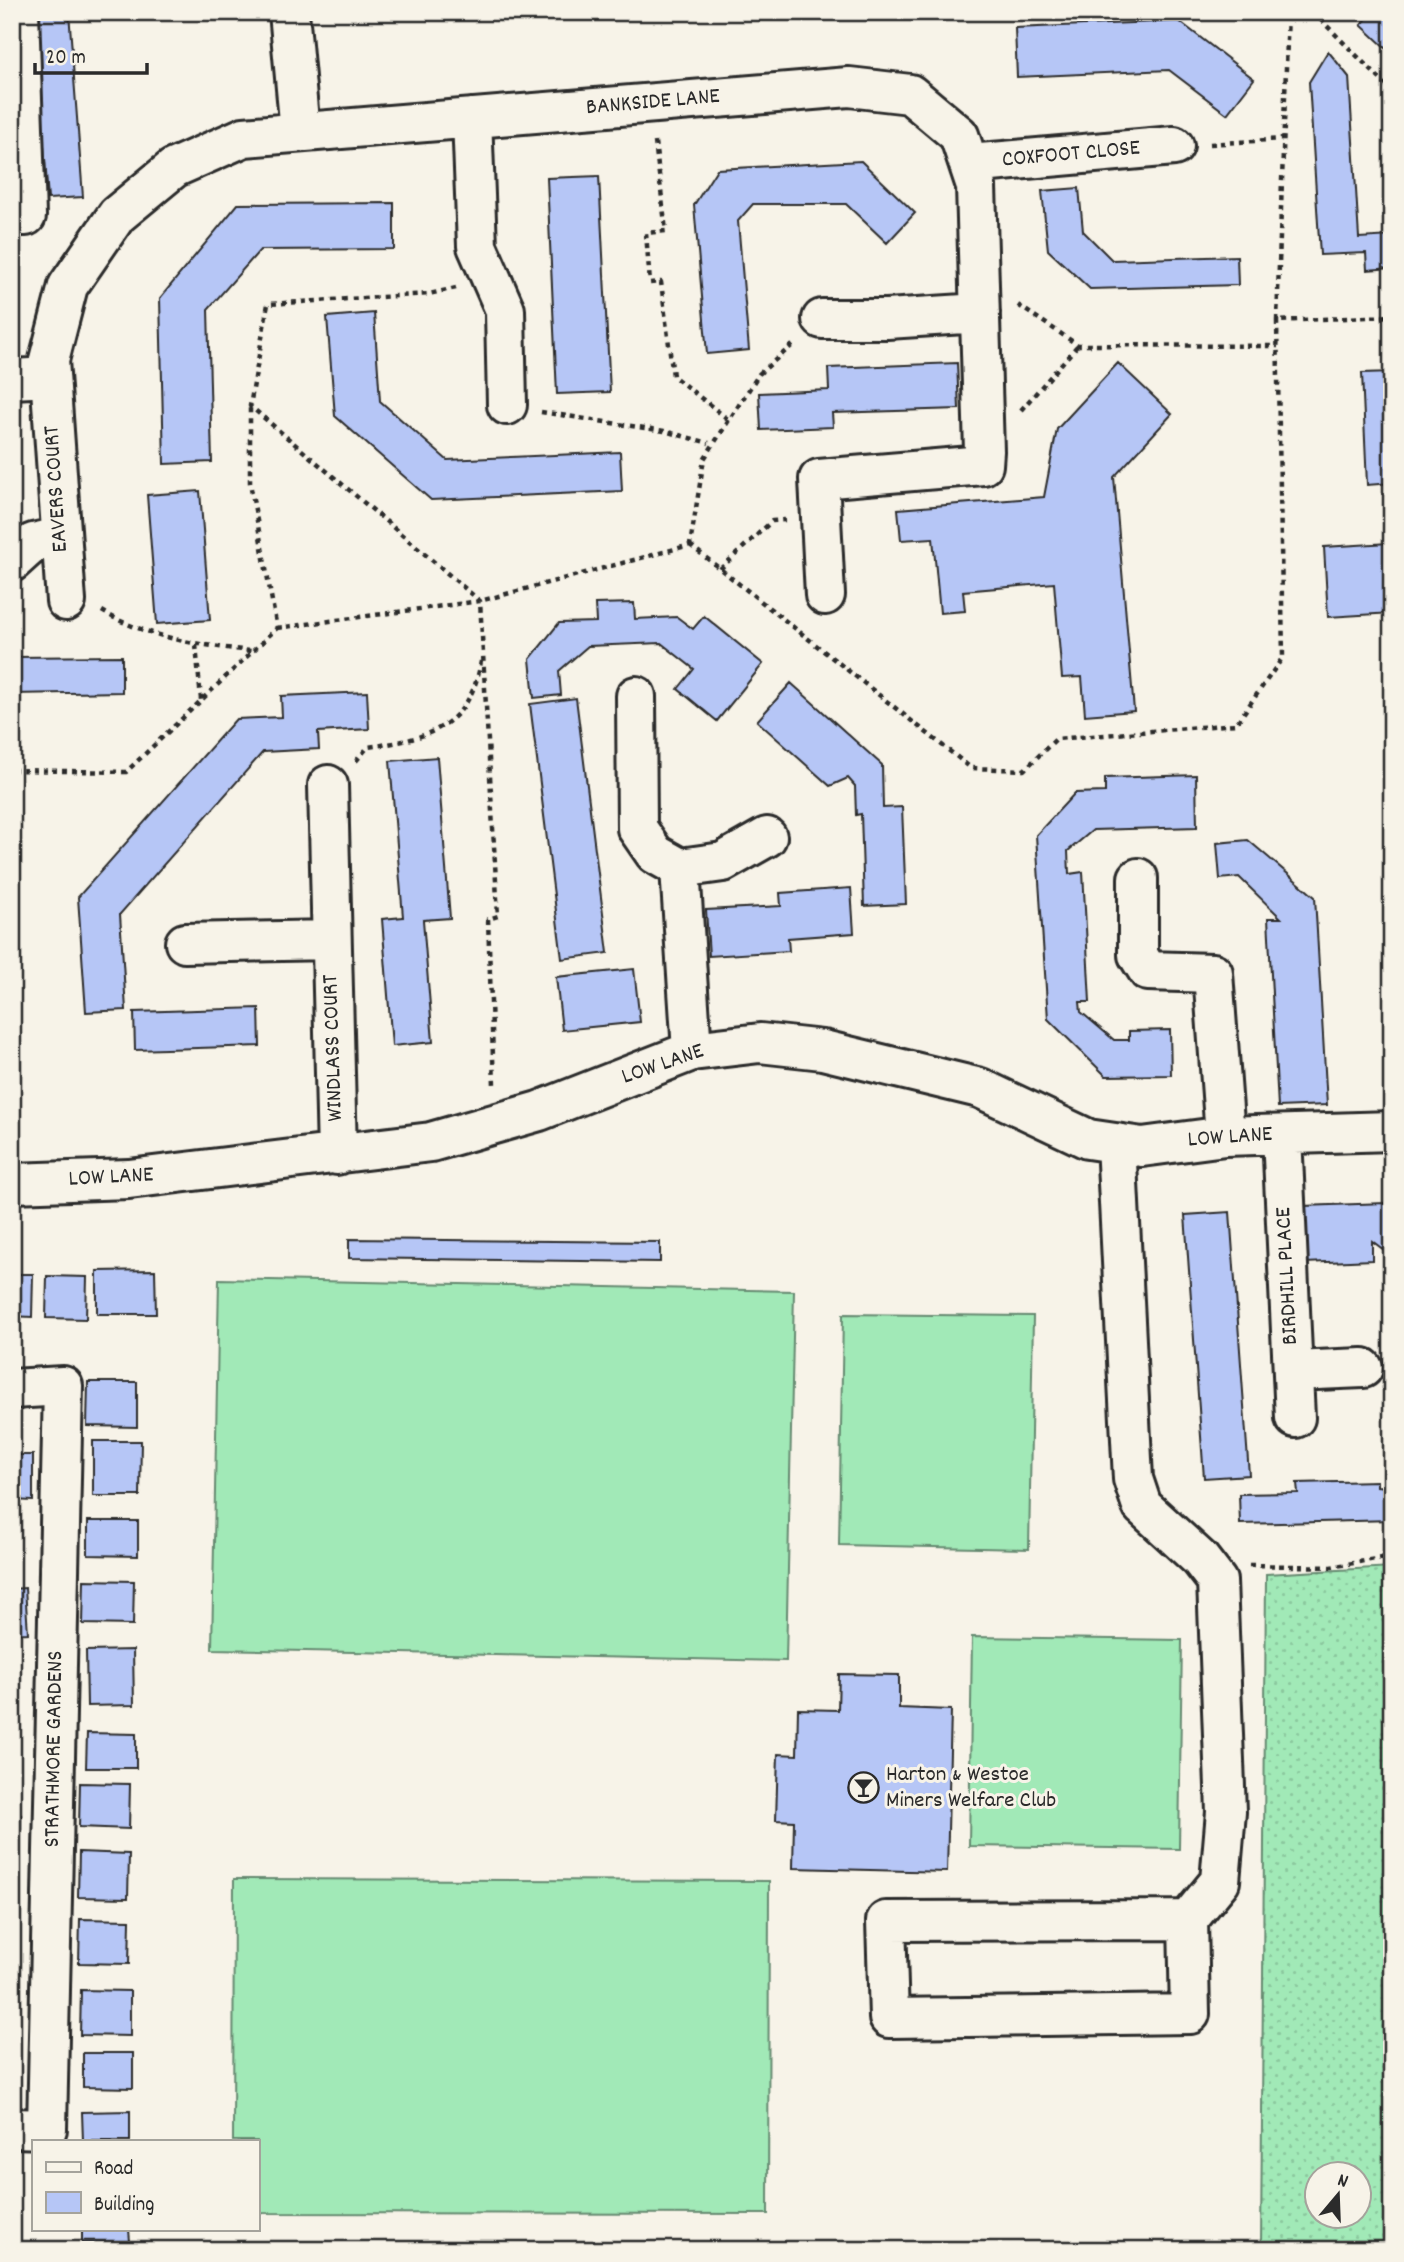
<svg xmlns="http://www.w3.org/2000/svg" width="1404" height="2262" viewBox="0 0 1404 2262" font-family="Dekko,sans-serif">
<defs>
<pattern id="grass-dots" width="8" height="8" patternUnits="userSpaceOnUse" patternTransform="scale(1.75)"><rect width="8" height="8" fill="#a1e9b7"/><path d="M2 2h.1M6 6h.1" fill="none" stroke="#8bc89e" stroke-width="1.8" stroke-linecap="round"/></pattern>
</defs>
<rect width="100%" height="100%" fill="#f7f3e8"/>
<filter id="ink" filterUnits="userSpaceOnUse"><feTurbulence type="fractalNoise" baseFrequency=".0143" numOctaves="2"/><feDisplacementMap in="SourceGraphic" scale="14" xChannelSelector="R" yChannelSelector="G"/><feConvolveMatrix kernelMatrix="1 2 1 2 8 2 1 2 1" color-interpolation-filters="sRGB"/></filter>
<g filter="url(#ink)">
<path fill="url(#grass-dots)" stroke="#668a71" stroke-width="2" fill-rule="evenodd" d="M1392 1567V2236L1377 2250H1261L1266 1574ZM1316 2174H1358V2216H1316Z"/>
<path fill="#a1e9b7" stroke="#668a71" stroke-width="2" d="M219 1279 794 1291 786 1661 212 1649Z
M843 1314 1033 1316 1029 1549 839 1545Z
M972 1637 1182 1640 1179 1849 969 1846Z
M234 1879 769 1881 768 2214 257 2213V2141H233Z"/>
<path fill="#b6c6f6" stroke="#2b2b2b" stroke-width="2" d="M34 12H69L83 197 48 199Z
M1373 12H1392V44L1388 50 1361 25Z
M1179 21 1254 79 1227 114 1169 70 1017 77 1015 28Z
M1328 51 1349 77 1359 238 1392 236V268L1367 270 1366 253 1320 255 1309 82Z
M861 161 915 213 887 243 846 204H753L738 221 749 350 707 354 694 205 717 169Z
M599 176 610 392 557 394 547 178Z
M1079 188 1083 231 1112 260 1237 256 1238 285 1090 289 1048 250 1042 191Z
M394 203V249L260 250 208 309 212 462 164 464 160 298 238 204Z
M374 313 380 401 447 460 620 452 622 491 431 500 335 416 327 317Z
M957 363 959 409 832 413 833 427 761 430 759 393 829 390 828 368Z
M1118 363 1172 414 1114 477 1134 711 1085 715 1082 677 1062 678 1054 583 963 591 965 611 940 613 933 538 901 540 898 509 1044 497 1057 429Z
M1392 372V483L1367 485 1362 373Z
M200 491 210 620 157 624 147 495Z
M1389 543 1392 613 1328 617 1324 547Z
M634 603 635 619 677 617 693 629 704 616 763 664 717 721 678 689 694 669 661 643 588 646 559 671 561 695 534 698 530 659 559 623 596 622 595 604Z
M122 656V692L12 694V657Z
M791 683 882 765 883 808 902 807 906 904 864 906 861 814 856 815 855 786 848 778 830 786 757 721Z
M367 692 369 729 318 732 319 749 263 752 120 914 126 1010 86 1012 78 897 236 719 282 717 281 696Z
M576 698 608 953 562 959 530 704Z
M437 757 450 918 423 920 433 1042 392 1046 382 919 403 917 390 761Z
M1196 775 1197 827 1093 830 1068 851 1069 874 1083 872 1090 1002H1080L1081 1012 1114 1040H1129V1031L1170 1030 1171 1075 1106 1076 1048 1019 1036 835 1075 793 1105 792V778Z
M1248 840 1315 897 1327 1105 1278 1107 1268 918H1281L1239 877 1220 879 1217 843Z
M851 888 854 933 788 938 789 951 709 956 706 910 781 906 780 893Z
M634 969 640 1022 562 1030 556 977Z
M259 1008 260 1046 135 1050 134 1012Z
M1386 1203 1392 1207V1256L1372 1241V1260L1305 1263 1303 1206Z
M1230 1212 1249 1475 1204 1478 1185 1215Z
M349 1239 660 1242V1262L349 1258Z
M155 1270 156 1314H97V1271Z
M12 1274H33L32 1317 12 1316Z
M47 1276 87 1277 86 1319 46 1318Z
M88 1382H137V1427L87 1426Z
M93 1441H141L140 1496H93Z
M12 1455H33V1501L12 1500Z
M1392 1480V1520L1240 1524 1239 1494 1298 1493 1297 1483 1377 1481V1486L1386 1487Z
M88 1521H138V1556L88 1555Z
M84 1580 134 1581 133 1625 83 1624Z
M25 1588 28 1633 12 1634V1589Z
M133 1650 134 1705 87 1706 86 1651Z
M839 1674 899 1675V1708L951 1710 947 1872 793 1868 794 1821 776 1820 778 1754 797 1755 798 1709 838 1710Z
M87 1733 136 1734V1768H86Z
M80 1783 130 1784 129 1829 79 1827Z
M12 1814 21 1815 20 1864H12Z
M79 1852 129 1854 128 1898 78 1897Z
M80 1919 130 1920 129 1964 79 1963Z
M12 1974 18 1975V2025H12Z
M81 1990 130 1991V2036L80 2035Z
M83 2053H133V2088L83 2087Z
M130 2111V2141H83L82 2112Z
M82 2229H129L130 2242 82 2243Z"/>
<g fill="none" stroke-linecap="round" stroke-linejoin="round">
<defs>
<path id="minor" d="M289 12 300 132
M472 118 477 246 505 310 507 405
M969 164 1174 146
M12 216H26L19 12
M822 319H887L980 313
M12 379 50 377
M12 562 33 543 60 537
M66 601 49 360 68 286 117 215 174 168 244 137 849 87 910 94 959 135 976 186 984 451 983 465 819 479 825 595
M636 696 637 828 655 854 680 868 723 862 767 837
M328 785 337 1155
M680 868 692 1051
M1138 878V955L1148 971 1213 973 1225 1136
M185 943 330 940
M1282 1135 1295 1418
M1116 1143 1133 1479 1142 1506 1200 1559 1217 1581 1226 1812 1220 1881 1188 1920 886 1921 889 2018 1190 2014 1188 1920
M12 1183 129 1179 431 1142 539 1111 692 1051 760 1043 823 1050 980 1088 1088 1139 1142 1147 1225 1136 1392 1131
M1293 1371 1363 1368
M12 1389 63 1386 47 2129 12 2128"/>
</defs>
<use href="#minor" stroke="#2b2b2b" stroke-width="44"/>
<path stroke="#2b2b2b" stroke-width="4.5" stroke-dasharray="5 5" stroke-linecap="butt" d="M1313 12 1392 91
M655 142 666 231 646 233 650 283 661 282 673 376 729 420
M1210 144 1282 139
M456 288 429 294 268 304 250 406 480 601 498 916 488 919 494 1085
M1018 305 1078 345 1278 346
M1277 321 1288 12
M1021 410 1078 345
M541 412 664 431 709 443
M690 545 971 768 1024 770 1056 739 1236 724 1283 657 1277 321 1392 316
M720 569 772 521 785 520
M102 611C147 638 200 645 251 651
M277 628 480 601 690 545 704 459 759 374 795 343
M196 645 201 700
M356 761 368 747C428 739 470 727 481 661
M12 770 126 772 277 628 250 483V406
M1249 1565 1331 1567 1392 1556"/>
<use href="#minor" stroke="#f7f3e8" stroke-width="38"/>
</g>
</g>
<defs>
<symbol id="bar-ring" viewBox="-11 -11 22 22"><circle r="9.5" fill="#f7f3e8" stroke="#2b2b2b" stroke-width="1.5"/><path d="M-6-5H6L.8 .8V4.5H3.5V6h-7V4.5H-.8V.8Z" fill="#2b2b2b"/></symbol>
</defs>
<g fill-rule="evenodd">
<use href="#bar-ring" x="846" y="1770" width="35" height="35"/>
</g>
<g text-anchor="middle" dominant-baseline="central" stroke-width="6" stroke-linejoin="round" paint-order="stroke">
<g font-size="23" fill="#2b2b2b" stroke="#f7f3e8">
<text transform="translate(653 103) rotate(-5)">BANKSIDE LANE</text>
<text transform="translate(1071 155) rotate(-5)">COXFOOT CLOSE</text>
<text transform="translate(57 489) rotate(-94)">EAVERS COURT</text>
<text transform="translate(334 1048) rotate(-92)">WINDLASS COURT</text>
<text transform="translate(663 1065) rotate(-19)">LOW LANE</text>
<text transform="translate(1230 1138) rotate(-4)">LOW LANE</text>
<text transform="translate(111 1178) rotate(-3)">LOW LANE</text>
<text transform="translate(1288 1276) rotate(-93)">BIRDHILL PLACE</text>
<text transform="translate(55 1749) rotate(-89)">STRATHMORE GARDENS</text>
</g>
<g font-size="23" fill="#2b2b2b" stroke="#f7f3e8" text-anchor="start">
<text x="886" y="1775">Harton &amp; Westoe<tspan x="886" dy="26">Miners Welfare Club</tspan></text>
</g>
</g>
<rect width="1404" height="2262" fill="none" stroke="#f7f3e8" stroke-width="42"/>
<rect x="21" y="21" width="1362" height="2220" fill="none" stroke="#2b2b2b" stroke-width="2.5" filter="url(#ink)"/>
<rect x="32" y="2140" width="228" height="91" fill="#f7f3e8" stroke="#a5a39c" stroke-width="2"/>
<rect x="46" y="2162" width="35" height="10" fill="#f7f3e8" stroke="#a5a39c" stroke-width="2"/>
<text x="94" y="2174" font-size="21" fill="#2b2b2b">Road</text>
<rect x="46" y="2192" width="35" height="21" fill="#b6c6f6" stroke="#a5a39c" stroke-width="2"/>
<text x="94" y="2210" font-size="21" fill="#2b2b2b">Building</text>
<g transform="translate(1338 2195) rotate(19)"><circle r="33" fill="#f7f3e8" stroke="#a5a39c" stroke-width="2"/>
<path d="M0-5L12 26L0 18L-12 26Z" fill="#2b2b2b"/>
<text y="-10" font-size="19" font-weight="bold" text-anchor="middle" fill="#2b2b2b">N</text>
</g>
<path d="M35 63v10h112v-10" fill="none" stroke="#2b2b2b" stroke-width="3.5"/>
<text x="46" y="63" font-size="21" fill="#2b2b2b" stroke="#f7f3e8" stroke-width="5" paint-order="stroke">20 m</text>
</svg>
